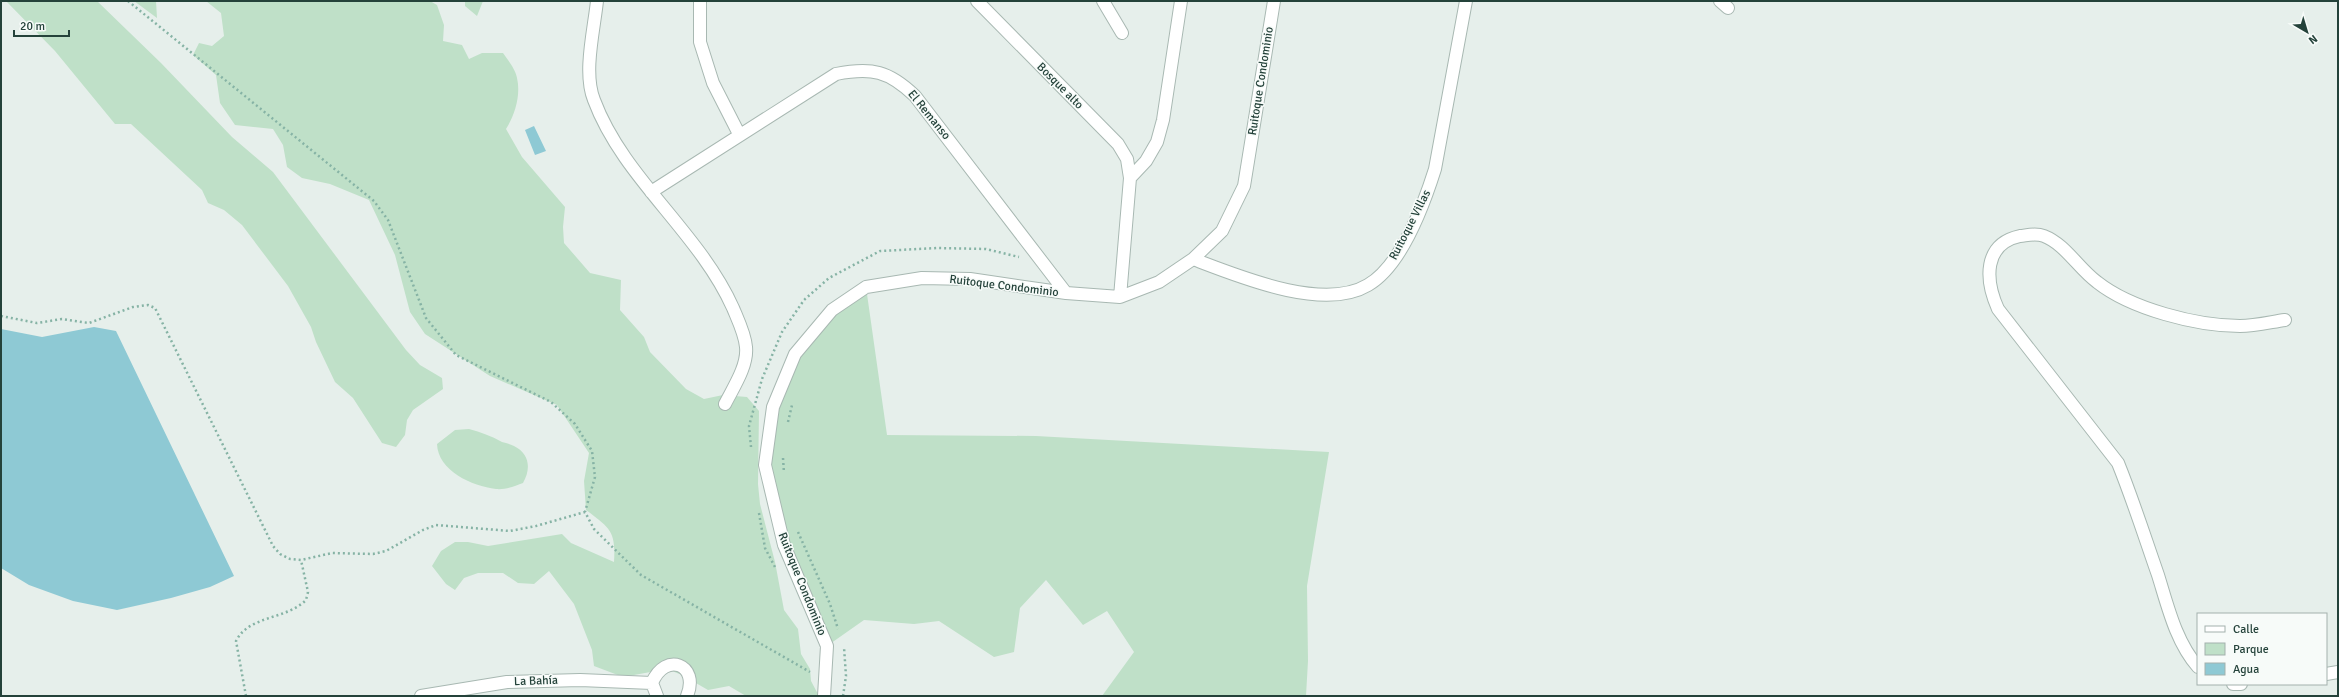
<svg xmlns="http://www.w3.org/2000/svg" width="2339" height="697" viewBox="0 0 2339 697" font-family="Signika,sans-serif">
<rect width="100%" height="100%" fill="#e6efeb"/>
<path fill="#bfe0c8" d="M6 1H97L161 63 232 137 273 172 406 350 420 365 442 378 443 389 413 410 407 420 405 435 396 447 382 443 353 398 335 382 316 342 311 327 288 286 242 225 224 210 208 203 202 190 131 124H115L55 51Z
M134 1H156L157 18Z
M206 1H430L437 5 444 25 443 41 462 45 469 59 482 53H503C508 60 516 70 517 78 521 95 515 115 506 129L522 157 565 207 563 227 564 243 590 273 621 280 620 310 644 337 650 352 686 389 704 399 723 395 747 397 759 411 758 484 760 504 775 562 784 610 798 629 801 654 810 669 811 681 819 696H746L729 686 708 690 682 675 667 669 623 677 594 666 592 650 574 604 549 571 534 584 518 583 503 573H478L464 578 455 590 446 584 432 566 441 551 455 542H468L488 546 562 534 571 543 614 562C616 531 610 528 586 510L584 481 589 453 557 405 490 376 425 334 410 312 395 255 369 200 330 184 302 178 287 167 283 145 273 129 235 125 220 103 216 75 193 55 199 43 212 46 224 36 221 13Z
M465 1H483L477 16 465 6Z
M866 287 887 435 1036 436 1329 452 1307 586 1308 661 1306 696H1102L1134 652 1107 611 1083 625 1046 580 1020 608 1014 652 994 657 939 621 914 624 864 620 827 646 784 545 765 465 773 407 795 354 832 310Z
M469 429C481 432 491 436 502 442 506 443 510 444 514 446 530 454 531 469 523 483 515 486 505 490 496 489 472 486 438 471 437 444L455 430Z"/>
<path fill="#8ec9d4" d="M534 126 546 151 535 155 525 130Z
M94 327 116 331 234 576 210 587 171 598 117 610 73 601 29 585 1 568V329L42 337Z"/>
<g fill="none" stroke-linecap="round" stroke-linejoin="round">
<defs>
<path id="minor" d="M597 1C594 30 583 73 594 100 623 178 699 232 733 308 738 320 745 334 746 347 748 366 733 388 725 404
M700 1V42L713 83 739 134
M977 1 1118 144 1127 159 1130 178 1120 297
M1103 1 1122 33
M1720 1 1728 8
M1130 178 1146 161 1157 142 1163 120 1181 1
M651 192 836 74C872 67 889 71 915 96L1066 293
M1193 259C1238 276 1323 312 1368 285 1401 266 1424 204 1435 169L1466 1
M2198 667C2176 642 2168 607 2158 575 2145 538 2133 500 2118 463L1998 309C1985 280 1983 244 2020 236 2029 235 2036 233 2044 236 2065 244 2079 269 2097 282 2131 309 2197 326 2240 326 2255 326 2271 322 2285 320
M2326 674 2338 672
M2233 684H2241
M421 696 507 682 580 680 652 683
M657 696 652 683C665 651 700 664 687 696
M824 696 827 646 784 545 765 465 773 407 795 354 832 310 866 287 922 278 970 279 1066 293 1120 297 1159 282 1193 259 1222 231 1244 186 1274 1"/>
</defs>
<use href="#minor" stroke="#a8b8b2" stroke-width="14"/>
<path stroke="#86b3a5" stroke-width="2.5" stroke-dasharray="2 3" stroke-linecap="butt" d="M128 1 374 201 388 220 426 318 456 355 551 402 575 424 592 451 595 477 585 512 594 529 641 575 810 672
M1 316 37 323 62 319 89 323 133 307 148 305 155 308 273 546 280 554 290 559 301 560 332 553 373 554 386 551 423 530 436 525 510 531 536 526 585 512
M788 422 792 405
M751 447 749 426 762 379 782 332 804 300 829 278 880 251 937 248 986 249 1019 257
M783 458 784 473
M759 513 765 548 776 569
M798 532 830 604 838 629
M246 696 236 641C249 615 286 620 306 600L308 592 301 560
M843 696 846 676 844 647"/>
<use href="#minor" stroke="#fff" stroke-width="12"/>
</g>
<g text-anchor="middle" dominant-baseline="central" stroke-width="3" stroke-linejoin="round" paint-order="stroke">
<g font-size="12" fill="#24423a" stroke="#f7fbf9">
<text transform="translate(1261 81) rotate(-81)">Ruitoque Condominio</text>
<text transform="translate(1060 86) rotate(45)">Bosque alto</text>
<text transform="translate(929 115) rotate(51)">El Remanso</text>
<text transform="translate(1410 225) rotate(-63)">Ruitoque Villas</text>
<text transform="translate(1004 286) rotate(7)">Ruitoque Condominio</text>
<text transform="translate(802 584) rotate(68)">Ruitoque Condominio</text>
<text transform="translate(536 681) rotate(-2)">La Bahía</text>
</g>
</g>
<rect width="2339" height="697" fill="none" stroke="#24423a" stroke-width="4"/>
<rect x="2197" y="613" width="130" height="72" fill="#f7fbf9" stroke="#a3b1ad"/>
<rect x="2205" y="626" width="20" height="6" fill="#ffffff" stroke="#a3b1ad"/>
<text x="2233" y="633" font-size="12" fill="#24423a">Calle</text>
<rect x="2205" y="643" width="20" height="12" fill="#bfe0c8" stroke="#a3b1ad"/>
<text x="2233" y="653" font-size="12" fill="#24423a">Parque</text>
<rect x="2205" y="663" width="20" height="12" fill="#8ec9d4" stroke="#a3b1ad"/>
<text x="2233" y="673" font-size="12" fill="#24423a">Agua</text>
<g transform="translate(2307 32) rotate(142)" stroke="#f7fbf9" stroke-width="3" paint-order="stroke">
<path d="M0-3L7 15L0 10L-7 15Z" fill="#24423a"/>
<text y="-6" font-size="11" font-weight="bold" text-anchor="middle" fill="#24423a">N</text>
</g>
<path d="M14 30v6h55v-6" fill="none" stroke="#24423a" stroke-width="2"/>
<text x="20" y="30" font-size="12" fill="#24423a" stroke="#f7fbf9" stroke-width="3" paint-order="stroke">20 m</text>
</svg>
